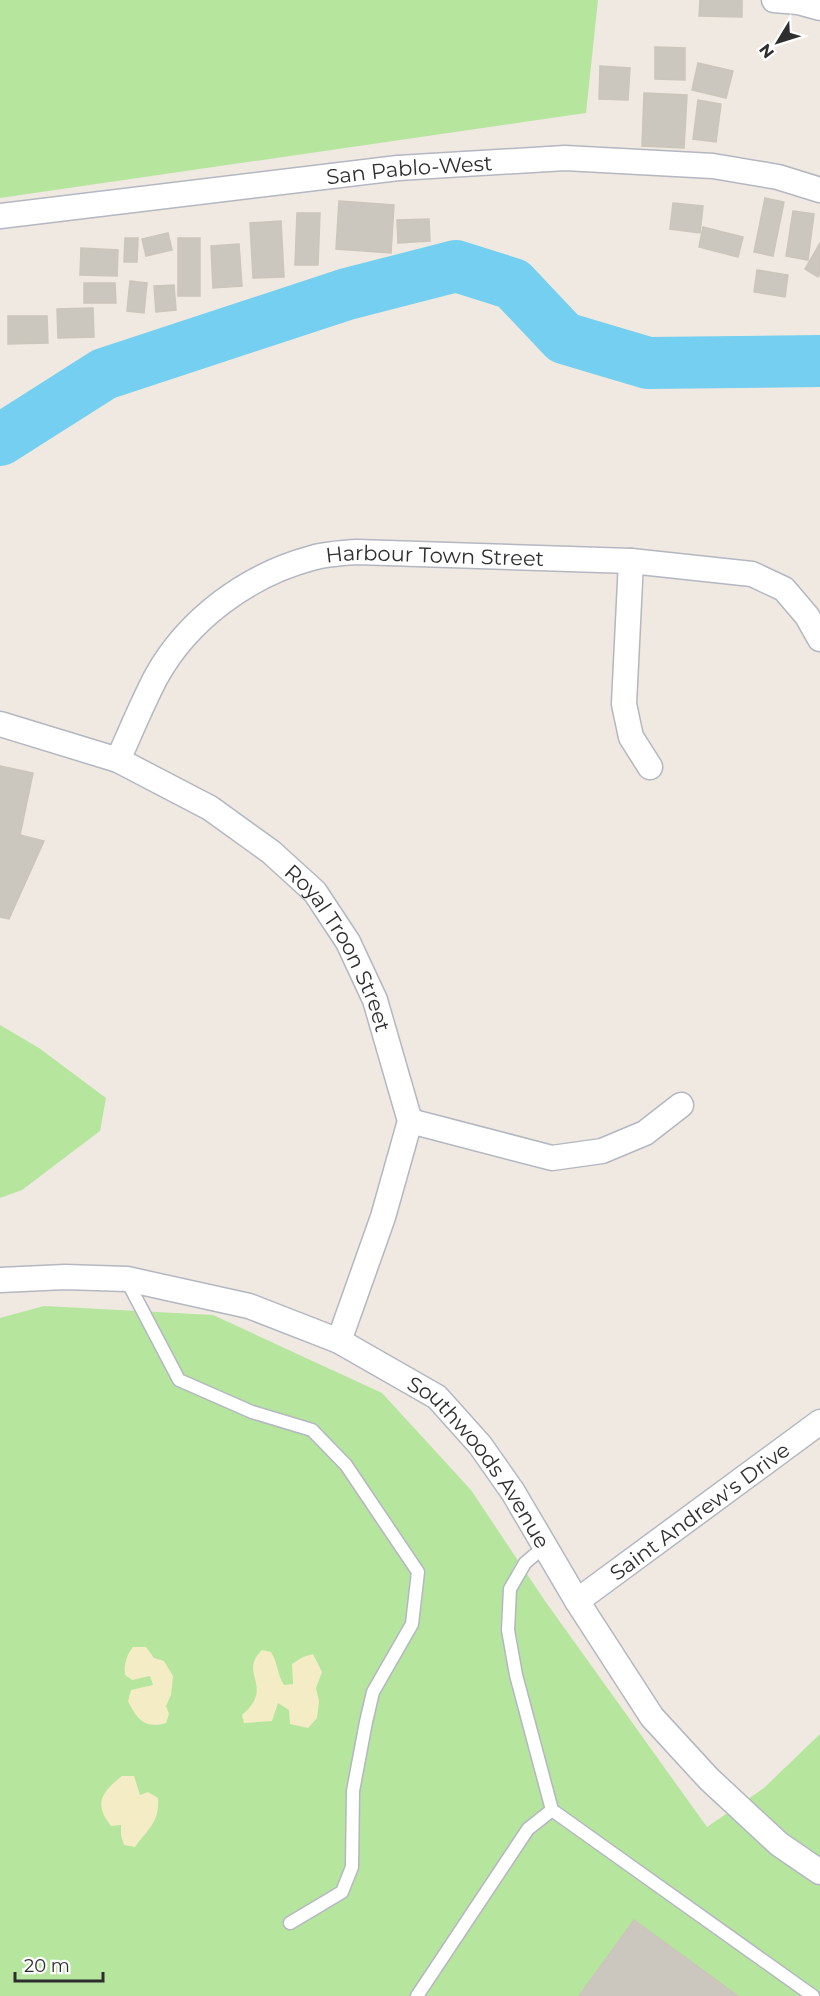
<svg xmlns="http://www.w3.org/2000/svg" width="820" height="1996" viewBox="0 0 820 1996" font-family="Montserrat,sans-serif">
<rect width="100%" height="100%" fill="#efe9e1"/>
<path fill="#b6e59e" d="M0 0H598L586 113 0 198Z
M0 1025 39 1048 106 1098 100 1131 22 1190 0 1198Z
M44 1306 213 1315 382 1393 471 1490 545 1601 707 1827 764 1788 820 1734V1996H0V1318Z"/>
<path fill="#f3ecc5" d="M133 1647H146L154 1658 164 1661 173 1676 171 1695 166 1706 169 1714 166 1723C145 1729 137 1720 128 1701L131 1690 153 1685 150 1676 132 1680 125 1675C124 1664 126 1656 133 1647Z
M262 1650 271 1652C278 1663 277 1674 284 1685L293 1684 292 1664 303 1657 313 1654 322 1672 316 1688 319 1701 317 1718 308 1728 290 1724 289 1710 278 1703 272 1721 244 1723 242 1715C276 1686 237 1674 262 1650Z
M122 1776H134L140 1795 148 1792 158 1798C160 1822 148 1829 135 1847L124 1845 121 1835V1825L111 1826C93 1803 102 1792 122 1776Z"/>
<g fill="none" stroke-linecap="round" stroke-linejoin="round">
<path stroke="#75cff0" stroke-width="52" d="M0 440 104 374 347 294 456 266 513 284 564 338 648 363 820 361"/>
</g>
<path fill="#cbc7bf" stroke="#cbc5ba" stroke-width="1.5" d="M700 0H742V17L699 16Z
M655 47 685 48V80L655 79Z
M698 63 733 71 726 98 692 90Z
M600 66 630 68 628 100 599 99Z
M644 93 687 95 684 148 642 146Z
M698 100 721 104 716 142 693 139Z
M765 198 784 202 773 256 754 252Z
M339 201 394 205 391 253 336 249Z
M673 203 703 206 700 233 670 229Z
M793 211 814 214 808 260 786 256Z
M297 213H320L318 265H295Z
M429 219 430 241 398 243 397 220Z
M281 221 284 277 253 278 250 223Z
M703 227 743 237 738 257 699 247Z
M168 233 172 250 146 256 142 239Z
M125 238H138L137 262H124Z
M178 238H200V296H178Z
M820 243V274L818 277 805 269Z
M239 244 242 286 213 288 211 246Z
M81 248 118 250 117 276 80 275Z
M757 270 788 275 785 297 754 292Z
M130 281 147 283 144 313 127 311Z
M84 283H115L116 303H84Z
M174 285 176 310 156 312 154 286Z
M93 308 94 337 58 338 57 309Z
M8 316H47L48 343 8 344Z
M0 766 33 773 20 835 44 841 9 919 0 917Z
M634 1920 738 1996H579Z"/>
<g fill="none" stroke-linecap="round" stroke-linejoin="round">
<defs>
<path id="service" d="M127 1281 179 1380 252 1412 312 1430 346 1465 418 1572 412 1624 373 1692 366 1722 353 1791 352 1867 342 1892 290 1923
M545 1546 525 1563 510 1589 508 1630 516 1675 552 1810 813 1996
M417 1996 528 1829 552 1810"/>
<g id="minor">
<path d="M774 0 798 2 820 8"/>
<path id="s1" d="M0 216 398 168 565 158 713 166 778 177 820 190"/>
<path d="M631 561 624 704 631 737 650 767"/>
<path id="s2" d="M0 724 118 760 210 808 271 852 315 892 348 942 375 1000 410 1121 383 1217 339 1341"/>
<path id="s3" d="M118 760C130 733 142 704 156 677 188 619 248 575 312 558 326 554 342 553 357 552L631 561 752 574 784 589 807 616 820 639"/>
<path d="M410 1121 552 1158 602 1151 645 1133 681 1105"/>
<path id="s4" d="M0 1280 65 1277 127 1279 249 1306 339 1341 437 1397 480 1445 513 1492 577 1601 652 1717 709 1779 779 1844 820 1872"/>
<path id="s5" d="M577 1601 820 1422"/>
</g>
</defs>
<use href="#service" stroke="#b4b7c1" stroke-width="15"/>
<use href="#minor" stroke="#b4b7c1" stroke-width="27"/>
<use href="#service" stroke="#fff" stroke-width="12"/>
<use href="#minor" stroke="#fff" stroke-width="24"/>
</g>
<g text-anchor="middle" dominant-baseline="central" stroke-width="5" stroke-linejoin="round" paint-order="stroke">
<g font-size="21" fill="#2e2e2e" stroke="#fff">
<text stroke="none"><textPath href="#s1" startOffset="412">San Pablo-West</textPath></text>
<text stroke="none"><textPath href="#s3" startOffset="416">Harbour Town Street</textPath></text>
<text stroke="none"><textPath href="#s2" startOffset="422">Royal Troon Street</textPath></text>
<text stroke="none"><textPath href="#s4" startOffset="538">Southwoods Avenue</textPath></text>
<text stroke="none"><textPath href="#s5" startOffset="152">Saint Andrew's Drive</textPath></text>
</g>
</g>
<g transform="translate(778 42) rotate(232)" stroke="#ffffff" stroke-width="4.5" paint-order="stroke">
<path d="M0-4.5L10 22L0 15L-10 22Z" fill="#2e2e2e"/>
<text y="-9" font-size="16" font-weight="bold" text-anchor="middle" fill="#2e2e2e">N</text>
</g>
<path d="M15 1972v9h88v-9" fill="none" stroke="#2e2e2e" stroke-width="3"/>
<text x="24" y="1972" font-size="18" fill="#2e2e2e" stroke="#ffffff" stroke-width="4.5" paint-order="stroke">20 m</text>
</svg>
